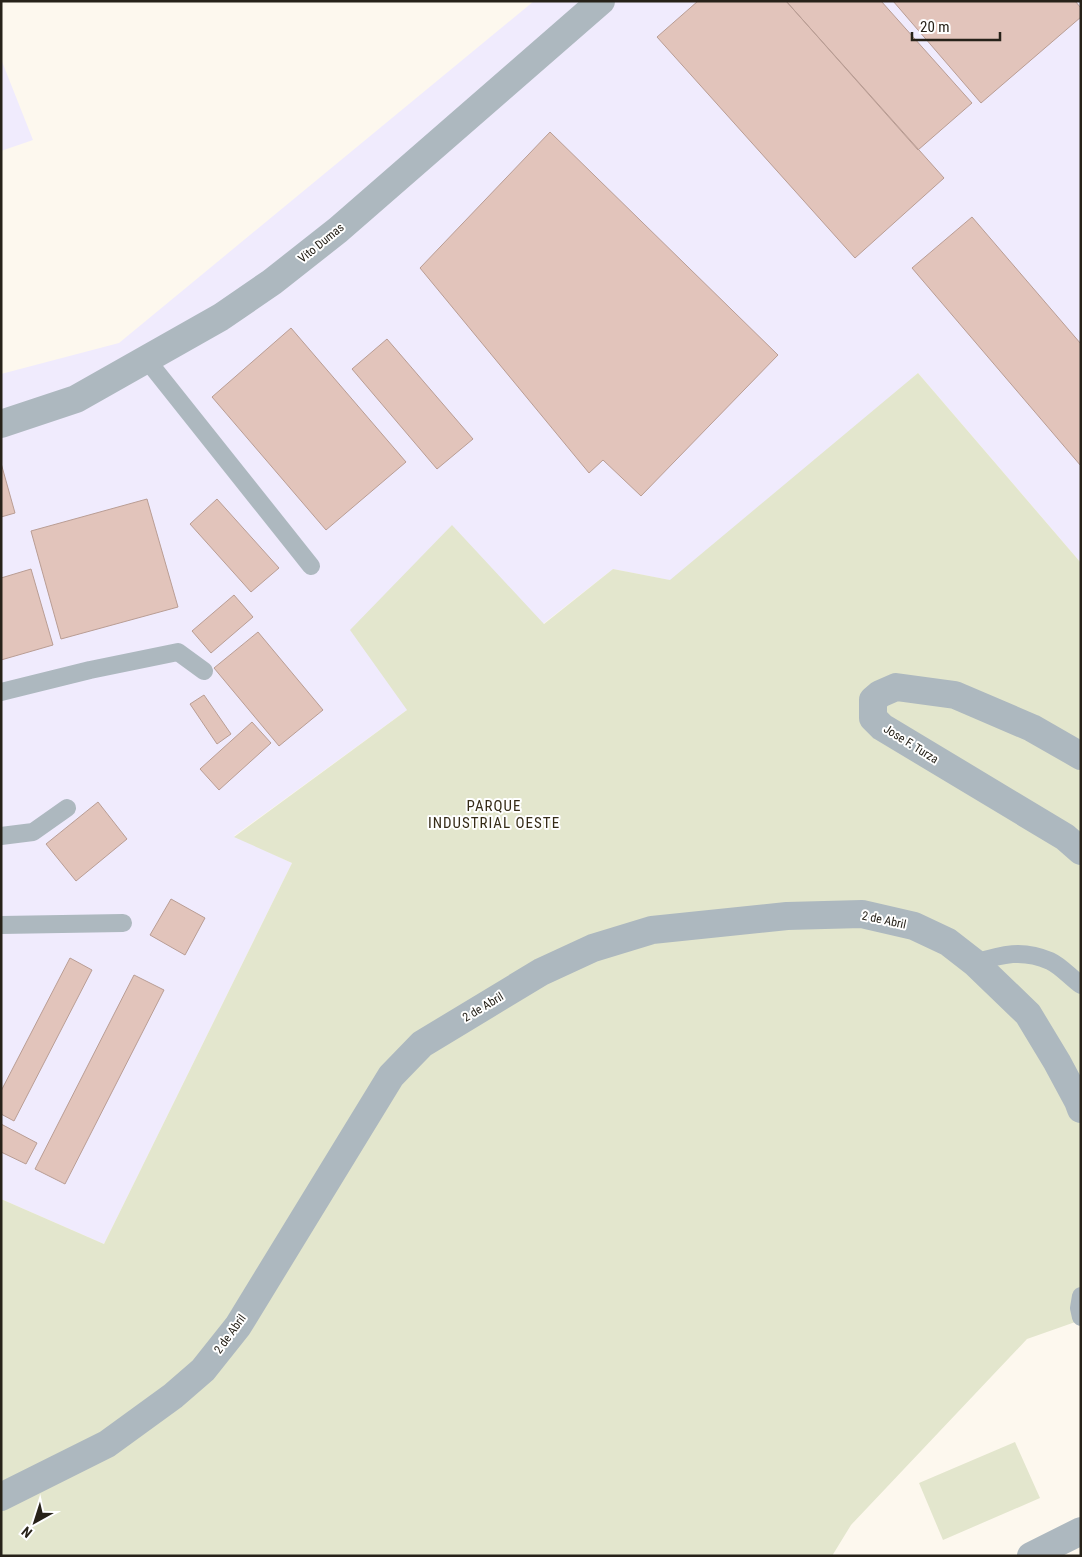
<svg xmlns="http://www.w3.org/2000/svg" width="1082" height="1557" viewBox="0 0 1082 1557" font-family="'Roboto Condensed',sans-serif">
<rect width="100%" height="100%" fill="#fdf8ee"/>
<path fill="#f0ebfd" d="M534 1H1081V563L918 373 689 584 613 569 543 624 452 526 407 710 234 836 292 863 104 1244 1 1199V374L119 343Z
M1 59 33 140 1 151Z"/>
<path fill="#e3e6cd" d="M918 373 1081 563V1320L1027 1339 851 1525 832 1556H1V1199L104 1244 292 863 234 837 407 710 350 630 452 525 544 624 613 569 670 580Z
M1015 1442 1040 1498 943 1540 919 1483Z"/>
<path fill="#e2c4bb" stroke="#b99d94" d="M698 1H786L944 178 855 258 657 37Z
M786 1H881L972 103 918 150Z
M893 1H1075L1081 8V17L981 103Z
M550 132 778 355 641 496 603 460 589 473 420 268Z
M972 217 1081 344V466L912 268Z
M291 328 406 462 326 530 212 397Z
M387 339 473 439 437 469 352 369Z
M1 463 15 513 1 517Z
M147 499 178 607 61 639 31 531Z
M217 499 279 568 251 592 190 524Z
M31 569 53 645 1 660V578Z
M234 595 253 617 211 653 192 631Z
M258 632 323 710 279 746 214 668Z
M204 695 231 734 217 744 190 704Z
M252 722 271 743 219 790 200 769Z
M98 802 127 839 76 881 46 844Z
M171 899 205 918 185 955 150 935Z
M70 958 92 970 14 1121 1 1114V1091Z
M134 975 164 990 65 1184 35 1169Z
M1 1124 37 1143 26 1164 1 1152Z"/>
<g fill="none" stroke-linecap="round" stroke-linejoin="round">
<path stroke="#adb8bf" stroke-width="18" d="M147 360 311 566
M1 692 90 670 178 652 204 671
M1 836 33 832 67 808
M1 925 123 923
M975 963C1002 954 1023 949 1050 961 1061 966 1071 978 1081 985
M1081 1296 1079 1308 1081 1317"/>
<path stroke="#adb8bf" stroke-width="28" d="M1 424 76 399 221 317 272 282 338 230 601 1
M1081 756 1032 728 955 695 896 687 880 694 873 700V718L882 727 1065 837 1081 851
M1 1497 107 1444 173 1396 203 1370 238 1326 391 1076 422 1044 541 972 593 948 652 930 787 916 862 914 914 926 948 942 975 963 1028 1014 1057 1062 1078 1101 1081 1109
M1031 1556 1081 1531"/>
</g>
<g text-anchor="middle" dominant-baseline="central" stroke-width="4" stroke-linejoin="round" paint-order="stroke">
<g font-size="12" fill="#272219" stroke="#fff">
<text transform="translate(321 243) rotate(-39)">Vito Dumas</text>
<text transform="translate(911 744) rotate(32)">Jose F. Turza</text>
<text transform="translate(884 920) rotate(12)">2 de Abril</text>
<text transform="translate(483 1007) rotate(-31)">2 de Abril</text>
<text transform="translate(230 1334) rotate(-54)">2 de Abril</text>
</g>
<g font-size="15" letter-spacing="1" fill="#352b17" stroke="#fff">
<text x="494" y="806">PARQUE<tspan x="494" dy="17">INDUSTRIAL OESTE</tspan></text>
</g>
</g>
<rect width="1082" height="1557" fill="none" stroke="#272219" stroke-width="5"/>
<g transform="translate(35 1522) rotate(219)" stroke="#ffffff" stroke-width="4" paint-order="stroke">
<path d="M0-4L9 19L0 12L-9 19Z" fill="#272219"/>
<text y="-8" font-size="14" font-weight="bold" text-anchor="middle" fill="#272219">N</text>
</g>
<path d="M912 32v8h88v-8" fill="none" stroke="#272219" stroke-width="2.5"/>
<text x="920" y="32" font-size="15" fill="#272219" stroke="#ffffff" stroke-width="4" paint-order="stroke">20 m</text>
</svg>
